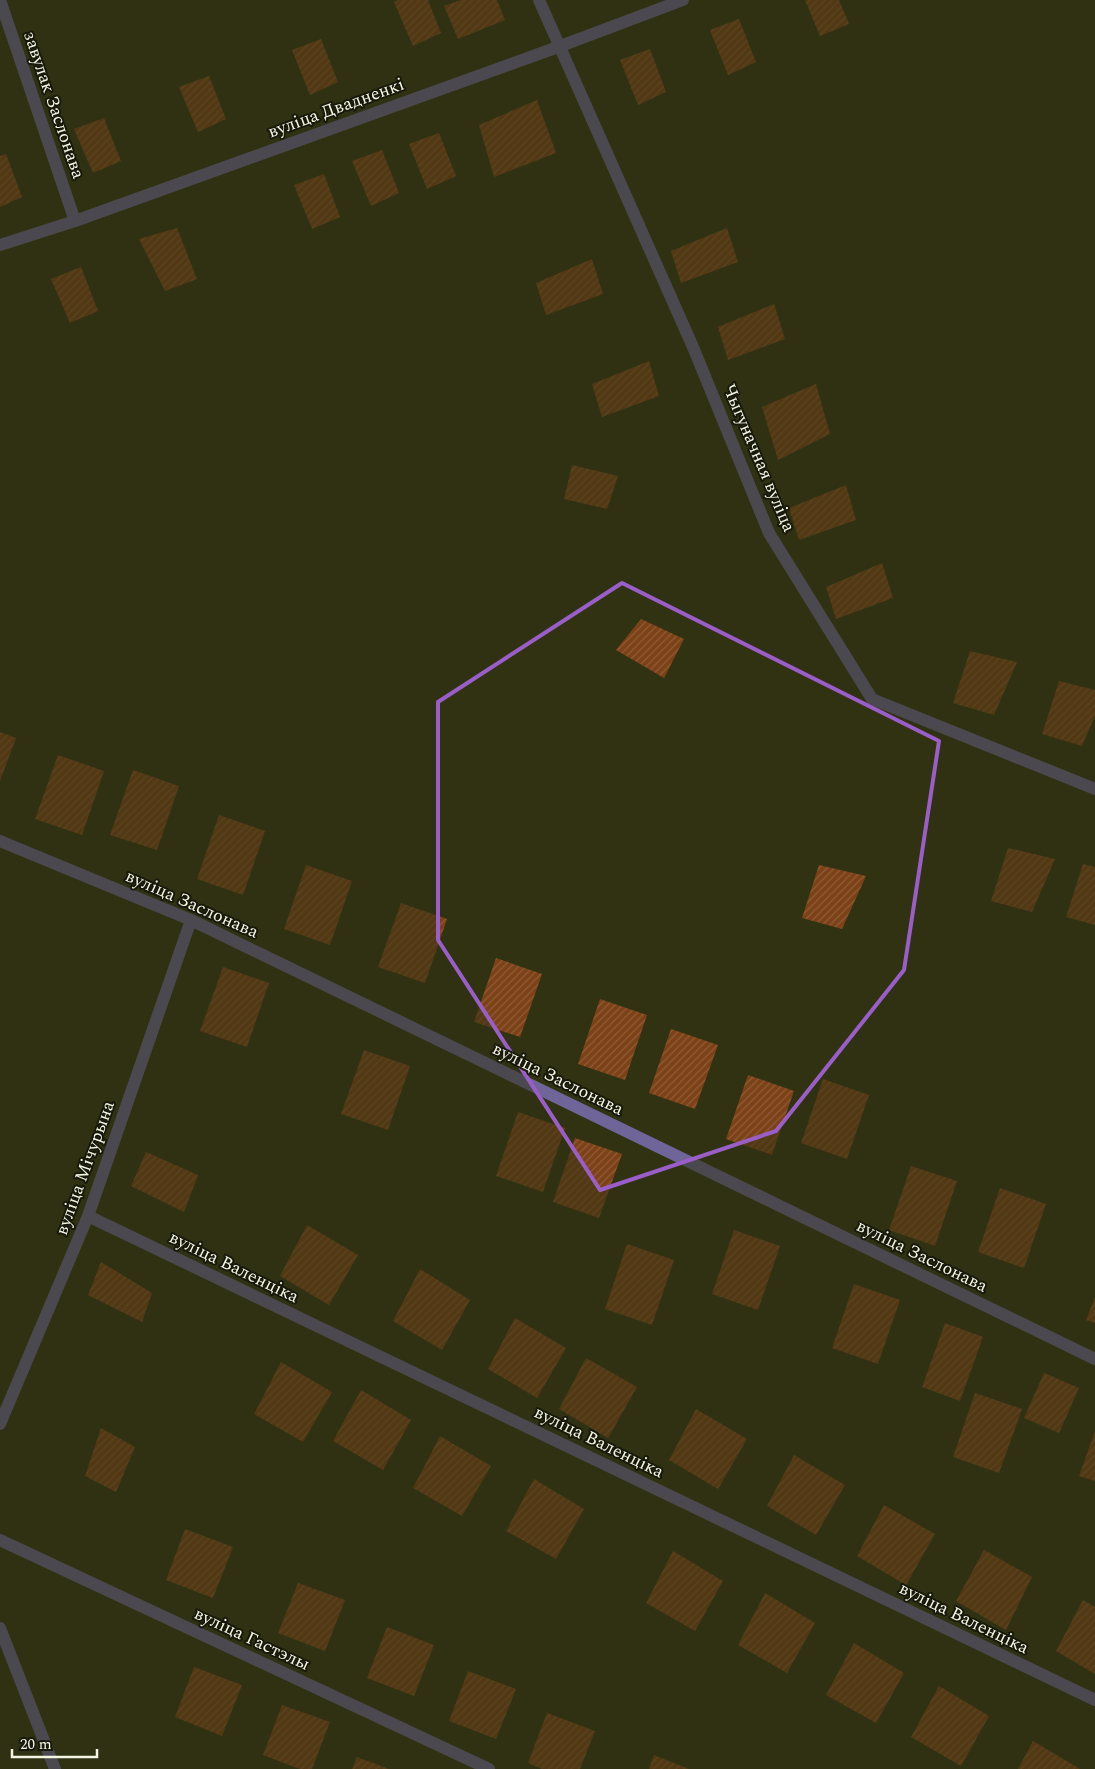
<svg xmlns="http://www.w3.org/2000/svg" width="1095" height="1769" viewBox="0 0 1095 1769" font-family="Spectral,serif">
<defs>
<pattern id="building-hatch" width="6" height="6" patternUnits="userSpaceOnUse" patternTransform="scale(1.25)"><rect width="6" height="6" fill="#7c4116"/><path d="M-1 1l2-2M0 6l6-6M5 7l2-2" fill="none" stroke="#8f5d38"/></pattern>
</defs>
<rect width="100%" height="100%" fill="#303212"/>
<path fill="url(#building-hatch)" d="M398 0H428L441 33 413 46 394 2Z
M461 0H497L505 20 458 39 444 6Z
M805 0H839L849 24 820 36Z
M739 19 756 62 728 75 710 30Z
M321 39 338 82 310 95 292 50Z
M650 49 666 92 638 105 620 60Z
M209 76 226 119 198 132 179 87Z
M537 100 556 153 494 177 479 125Z
M104 118 121 161 93 173 74 129Z
M439 133 456 176 427 189 409 144Z
M382 150 399 193 371 206 352 161Z
M6 154 22 197 0 207V156Z
M324 174 340 217 312 229 294 185Z
M177 228 197 279 165 291 139 239Z
M727 228 738 262 681 283 671 251Z
M592 259 603 294 546 315 536 283Z
M81 267 98 311 70 323 51 279Z
M774 304 785 339 728 360 718 327Z
M649 361 659 396 602 417 592 384Z
M816 384 830 434 778 460 762 407Z
M572 465 618 476 607 509 564 499Z
M846 485 856 520 799 540 789 508Z
M882 563 893 598 836 619 826 587Z
M641 619 684 639 664 678 616 650Z
M970 651 1017 662 994 715 953 703Z
M1059 681 1095 690V716L1082 746 1042 734Z
M0 732 16 738 0 781Z
M58 755 104 771 82 835 35 819Z
M133 770 179 786 157 850 110 835Z
M219 815 265 831 243 895 197 879Z
M1008 848 1055 859 1032 912 991 901Z
M1083 864 1095 867V925L1066 917Z
M306 865 352 881 330 945 284 929Z
M819 865 866 876 842 929 802 918Z
M401 903 447 919 425 983 378 967Z
M496 958 542 974 520 1037 474 1022Z
M223 967 269 983 247 1047 200 1031Z
M600 999 647 1015 625 1080 578 1064Z
M671 1029 718 1045 695 1109 649 1093Z
M364 1050 410 1066 388 1130 341 1114Z
M748 1075 794 1091 772 1155 726 1139Z
M823 1079 869 1095 847 1159 801 1143Z
M518 1112 565 1128 543 1192 496 1176Z
M575 1138 622 1154 599 1218 553 1202Z
M146 1152 198 1175 184 1212 131 1186Z
M911 1166 957 1181 935 1246 889 1230Z
M1000 1188 1046 1204 1024 1268 978 1252Z
M307 1225 358 1255 329 1305 280 1276Z
M734 1230 780 1246 758 1310 712 1294Z
M627 1244 674 1260 652 1325 605 1309Z
M101 1262 152 1293 142 1322 88 1295Z
M420 1269 470 1300 442 1350 393 1321Z
M854 1284 900 1300 878 1364 832 1348Z
M1095 1297V1323L1086 1320Z
M515 1318 566 1348 537 1398 488 1369Z
M945 1323 983 1337 960 1401 922 1387Z
M586 1358 637 1387 608 1438 559 1409Z
M281 1362 332 1392 303 1442 254 1414Z
M1044 1373 1079 1388 1059 1433 1024 1418Z
M361 1390 411 1420 383 1470 333 1441Z
M975 1393 1022 1409 999 1473 953 1457Z
M696 1409 747 1439 718 1489 669 1460Z
M101 1428 135 1447 116 1492 85 1476Z
M1095 1431V1481L1079 1476Z
M440 1436 491 1466 462 1516 413 1488Z
M794 1455 845 1485 816 1535 767 1506Z
M534 1479 584 1509 556 1559 506 1531Z
M884 1505 935 1534 906 1585 857 1556Z
M185 1529 233 1547 213 1598 166 1580Z
M984 1550 1032 1577 1006 1630 956 1601Z
M673 1551 723 1581 695 1631 646 1603Z
M298 1583 345 1600 325 1651 278 1633Z
M765 1593 815 1623 787 1673 738 1645Z
M1083 1600 1095 1607V1674L1056 1651Z
M387 1627 434 1645 414 1696 367 1678Z
M854 1643 904 1673 876 1723 826 1695Z
M194 1667 242 1685 222 1736 175 1717Z
M468 1671 516 1689 496 1739 449 1721Z
M939 1686 989 1716 961 1766 911 1737Z
M282 1705 330 1722 312 1769H300L263 1755Z
M547 1713 595 1731 580 1769H542L528 1763Z
M1033 1741 1080 1769H1018Z
M654 1755 689 1769H649Z
M357 1757 389 1769H352Z"/>
<g fill="none" stroke-linecap="round" stroke-linejoin="round">
<path stroke="#6f6599" stroke-width="12" d="M0 0 75 221
M539 0 693 347 769 533 872 699 1095 789
M0 245 75 221 558 47 683 0
M0 841 191 920 1095 1359
M88 1216 1095 1700
M0 1424 88 1216 191 920
M0 1540 489 1769
M0 1628 55 1769"/>
</g>
<path d="M0 0H1095V1769H0ZM622 583 939 741 904 970 776 1131 600 1190 438 940V702Z" fill="#303212" fill-opacity=".55" fill-rule="evenodd"/>
<path fill="none" stroke="#995ec8" stroke-width="4" stroke-linejoin="round" d="M622 583 939 741 904 970 776 1131 600 1190 438 940V702Z"/>
<g text-anchor="middle" dominant-baseline="central" stroke-width="4" stroke-linejoin="round" paint-order="stroke">
<g font-size="18" fill="#f4f6e3" stroke="#18190b">
<text transform="translate(54 105) rotate(71)">завулак Заслонава</text>
<text transform="translate(336 108) rotate(-20)">вуліца Двадненкі</text>
<text transform="translate(759 458) rotate(67)">Чыгуначная вуліца</text>
<text transform="translate(192 904) rotate(24)">вуліца Заслонава</text>
<text transform="translate(558 1079) rotate(26)">вуліца Заслонава</text>
<text transform="translate(85 1168) rotate(-70)">вуліца Мічурына</text>
<text transform="translate(922 1256) rotate(26)">вуліца Заслонава</text>
<text transform="translate(234 1267) rotate(26)">вуліца Валенціка</text>
<text transform="translate(599 1442) rotate(26)">вуліца Валенціка</text>
<text transform="translate(964 1618) rotate(26)">вуліца Валенціка</text>
<text transform="translate(252 1639) rotate(25)">вуліца Гастэлы</text>
</g>
</g>
<path d="M12 1749v8h85v-8" fill="none" stroke="#f4f6e3" stroke-width="2.5"/>
<text x="20" y="1749" font-size="15" fill="#f4f6e3" stroke="#18190b" stroke-width="4" paint-order="stroke">20 m</text>
</svg>
